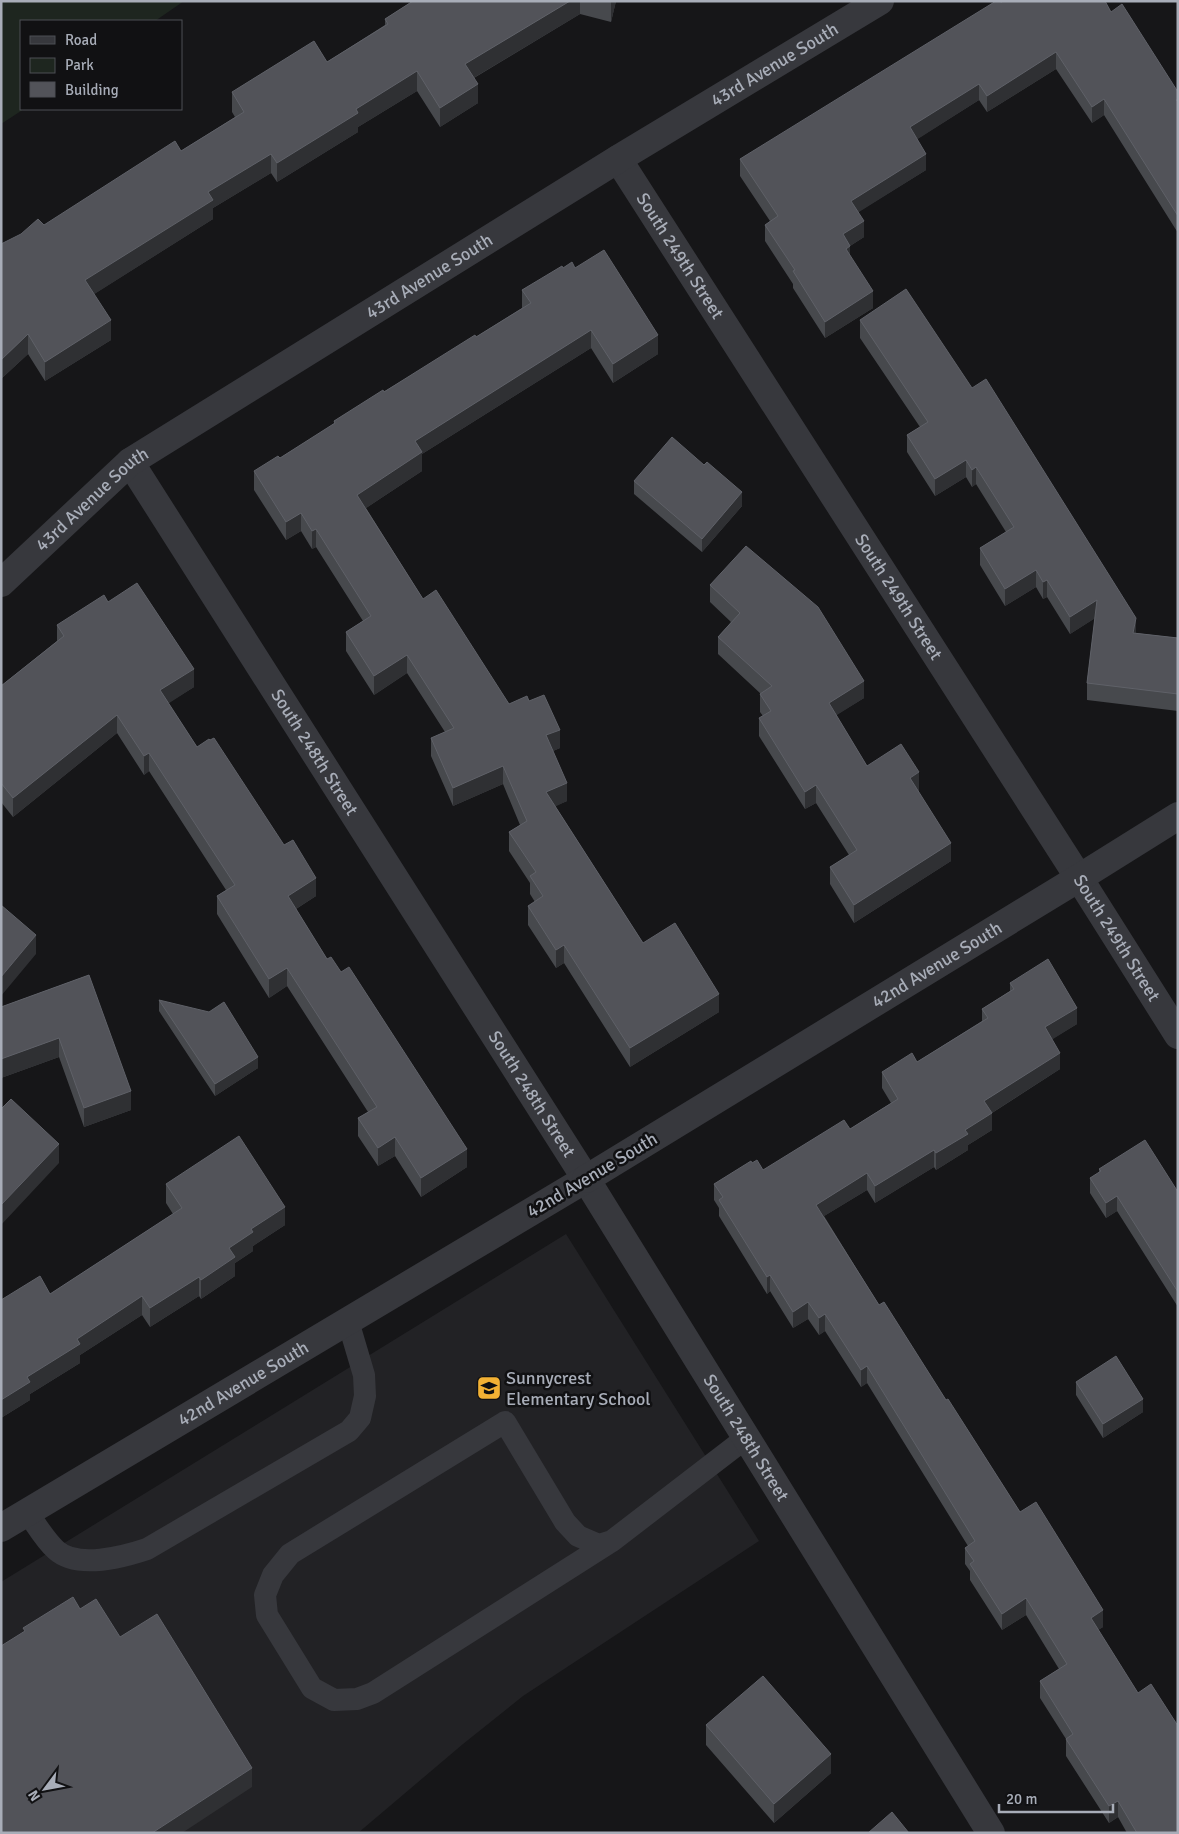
<svg xmlns="http://www.w3.org/2000/svg" width="1179" height="1834" viewBox="0 0 1179 1834" font-family="Signika,sans-serif">
<rect width="100%" height="100%" fill="#161618"/>
<path fill="#222225" d="M566 1234 759 1541 523 1696 463 1744 358 1833H1V1582Z"/>
<path fill="#1e261f" d="M1 1H184L155 21H21V109H24L1 124Z"/>
<g fill="none" stroke-linecap="round" stroke-linejoin="round">
<path stroke="#37383d" stroke-width="22" d="M27 1512C36 1524 44 1539 56 1550 77 1569 123 1557 147 1549L349 1431 360 1418 365 1396 364 1375 348 1321
M612 1541 599 1545 578 1536 565 1522 505 1422 290 1554 273 1575 265 1595 267 1615 312 1688 334 1700 357 1699 373 1693 612 1541 746 1438"/>
<g stroke="#37383d" stroke-width="28">
<path id="s1" d="M618 159 1079 878 1178 1035"/>
<path id="s2" d="M130 462 586 1179 991 1833"/>
<path id="s3" d="M1 583 130 462 618 159 880 1"/>
<path id="s4" d="M1 1528 586 1179"/>
</g>
<path stroke="#37383d" stroke-width="28" id="s5" d="M586 1179 1079 878 1178 816"/>
</g>
<path fill="#47494d" d="M413 1H616L611 22 580 14 474 78 478 103 440 127 417 91 358 127V132L277 182 271 173 213 208V219L94 294 111 340 45 381 28 354 1 379 44 225 181 151 235 117 232 112V92L327 62 385 25V19Z
M1001 3 1111 12 1178 92V233L1104 115 1092 123 1056 69 987 112 979 100 917 139 926 170 858 212 864 237 850 246V256L873 308 825 338 793 288V284L765 241V225L770 221 740 176V159Z
M563 268H575L658 354 613 383 591 348 422 454V471L366 508 423 599 509 704 529 701 560 748 553 751 567 801 555 806 643 943 719 1012 630 1067 564 963 556 968 528 925V906L535 902 530 894V883L509 851V832L520 825 503 784 453 806 431 756V738L445 732 407 673 374 695 346 651V632L363 621 316 547 312 549 301 531 286 540 254 490V471L280 458 334 424V421L476 337 522 308V290Z
M860 320 1136 633 1178 638V711L1087 700V683L1095 618 1070 634 1047 597 1043 599 1036 587 1005 606 980 565V548L1006 532 976 484 972 487 966 477 935 496 907 452V435L920 427 860 338Z
M704 465 742 506 702 552 634 494V481Z
M710 585 864 698 836 715 867 766 919 790 918 791 951 861 854 923 830 884V867L849 855 816 803 805 809 759 736V718L763 716 760 712V694H761L718 654V637L731 622 710 602Z
M108 602 194 687 168 703 197 747 316 896 296 909 327 959 467 1167 421 1197 395 1156 378 1166 358 1136V1118L368 1112 287 986 269 998 217 914V896L226 890 149 771 144 775 117 733 13 817 1 802V686L57 641V625Z
M89 975 131 1110 84 1127 59 1057 1 1078V1007Z
M1010 983 1077 1024 1052 1039 1060 1069 992 1113V1130L968 1145V1150L936 1170 934 1167 875 1203 867 1190 824 1216 879 1305 946 1400 1020 1512 1103 1627 1098 1630 1178 1833H1127L1118 1817 1109 1823 1066 1756V1739L1040 1698V1681L1059 1669 1026 1615 1002 1630 970 1580V1571L965 1564V1548L968 1546 867 1383 861 1387 825 1331 819 1335 808 1319 793 1328 770 1291 767 1294 719 1216V1208L714 1200V1184L752 1163 763 1170 850 1129 891 1103 882 1088V1072L917 1062 982 1021V1009L1010 991Z
M159 1000 258 1068 215 1096 159 1011Z
M1099 1169 1178 1192V1307L1117 1211 1106 1218 1090 1193V1178L1099 1173Z
M166 1184 285 1225 253 1246V1251L235 1263V1276L201 1299 199 1296 150 1327 142 1315 80 1355V1363L30 1394V1400L1 1418V1300L50 1294 173 1214 166 1203Z
M1076 1382 1143 1412 1103 1438 1076 1395Z
M706 1725 831 1773 774 1823 706 1745Z"/>
<path fill="#2f3033" d="M570 1H580V14L465 83V64Z
M611 1H616L611 22Z
M1056 52V69L987 112V96Z
M417 71V91L358 127V132L277 182V163L356 109Z
M478 84V103L440 127V108Z
M979 84V100L910 144V127Z
M1104 99V115L1092 123V107Z
M271 154V173L213 208V219L85 300V280L208 192Z
M926 154V170L851 217V201Z
M864 221V237L850 246V262L846 266 843 234Z
M873 291V308L825 338V322Z
M111 320V340L45 381V362Z
M591 330V348L422 454V471L357 514V495L415 441Z
M28 334V354L1 379V360Z
M658 335V354L613 383V364Z
M966 460V477L935 496V479Z
M976 467V484L972 487V470Z
M742 492V506L702 552V539Z
M301 513V531L286 540V522Z
M316 529V547L312 549V531Z
M1036 570V587L1005 606V589Z
M1047 580V597L1043 599V582Z
M1097 600V617L1070 634V617Z
M1136 618V635L1133 633Z
M407 655V673L374 695V676Z
M194 669V687L160 709V690Z
M864 681V698L829 720V703Z
M117 715V733L13 817V798Z
M560 730V748L546 754V735Z
M149 753V771L144 775V756Z
M503 766V784L453 806V788Z
M919 772V790L910 796V778Z
M567 783V801L546 811V792Z
M816 785V803L805 809V792Z
M951 843V861L854 923V905Z
M316 878V896L288 914V896Z
M36 935V954L1 996V977Z
M564 945V963L556 968V950Z
M287 968V986L269 998V979Z
M719 994V1012L630 1067V1048Z
M1077 1008V1024L1045 1044V1027Z
M59 1038V1057L1 1078V1059Z
M1060 1053V1069L984 1118V1101Z
M258 1057V1068L215 1096V1084Z
M131 1091V1110L84 1127V1108Z
M992 1113V1130L968 1145V1150L936 1170V1153L965 1130Z
M395 1137V1156L378 1166V1148Z
M59 1144V1163L1 1225V1205Z
M467 1149V1167L421 1197V1178Z
M934 1150V1167L875 1203V1186Z
M867 1173V1190L816 1221V1205Z
M1117 1196V1211L1106 1218V1203Z
M285 1207V1225L253 1246V1251L235 1263V1276L201 1299V1280L229 1248 251 1229Z
M770 1275V1291L767 1294V1277Z
M199 1277V1296L150 1327V1308Z
M142 1296V1315L80 1355V1363L30 1394V1400L1 1418V1400L27 1377 77 1339Z
M808 1302V1319L793 1328V1312Z
M825 1314V1331L819 1335V1318Z
M867 1366V1383L861 1387V1370Z
M1143 1399V1412L1103 1438V1424Z
M1026 1598V1615L1002 1630V1614Z
M1103 1610V1627L1091 1634V1618Z
M831 1754V1773L774 1823V1804Z
M252 1768V1787L182 1833H152Z
M1118 1801V1817L1109 1823V1806Z"/>
<path fill="#525359" stroke="#5f6168" d="M413 1H570L465 64 478 84 440 108 417 71 356 109 358 113 277 163 271 154 208 192 213 200 85 280 111 320 45 362 28 334 1 360V244L21 234 38 219 44 225 175 141 181 151 244 112 232 92 314 41 327 62 388 24 385 19Z
M996 1H1000L1001 3 1003 1H1105L1111 12 1122 4 1178 92V99L1176 100 1178 102V216L1104 99 1092 107 1056 52 987 96 979 84 910 127 926 154 851 201 864 221 843 234 850 246 846 249 873 291 825 322 793 271 795 270 765 225 778 216 740 159Z
M604 250 658 335 613 364 591 330 415 441 422 452 357 495 423 599 436 590 509 704 527 696 529 701 544 695 560 730 546 735 567 783 546 792 643 943 675 923 719 994 630 1048 564 945 556 950 528 906 543 896 530 876 536 872 509 832 527 821 503 766 453 788 431 738 454 728 407 655 374 676 346 632 371 616 316 529 312 531 301 513 286 522 254 471 278 456 280 458 335 423 334 421 383 390 384 392 475 335 476 337 531 303 522 290 562 266 563 268 572 262 575 268Z
M906 289 972 388 986 379 1136 618 1133 633 1178 638V694L1087 683 1097 600 1070 617 1047 580 1043 582 1036 570 1005 589 980 548 1014 527 976 467 972 470 966 460 935 479 907 435 928 422 860 320Z
M672 437 704 465 707 462 742 492 702 539 634 481Z
M746 546 818 607 864 681 829 703 867 766 901 744 919 772 910 778 951 843 854 905 830 867 857 850 816 785 805 792 759 718 771 711 760 694 772 686 718 637 740 613 710 585Z
M137 583 194 669 160 690 197 747 209 739 210 740 214 738 284 845 293 840 316 878 288 896 327 959 331 957 341 972 349 967 467 1149 421 1178 395 1137 378 1148 358 1118 377 1107 287 968 269 979 217 896 235 885 149 753 144 756 117 715 13 798 1 783V686L64 636 57 625 104 595 108 602Z
M1 905 36 935 1 977Z
M1048 959 1077 1008 1045 1027 1060 1053 984 1101 992 1113 965 1130 968 1134 936 1153 934 1150 875 1186 867 1173 816 1205 879 1305 884 1302 946 1400 948 1399 1020 1512 1036 1502 1103 1610 1091 1618 1138 1693 1151 1684 1178 1726V1833H1137L1118 1801 1109 1806 1066 1739 1073 1734 1040 1681 1067 1664 1026 1598 1002 1614 970 1564 974 1561 965 1548 975 1541 867 1366 861 1370 825 1314 819 1318 808 1302 793 1312 770 1275 767 1277 719 1200 723 1197 714 1184 751 1161 752 1163 757 1160 763 1170 844 1120 850 1129 898 1099 882 1072 912 1053 917 1062 988 1018 982 1009 1014 989 1010 983Z
M89 975 131 1091 84 1108 59 1038 1 1059V1007Z
M159 1000 209 1012 224 1002 258 1057 215 1084Z
M11 1099 59 1144 1 1205V1109Z
M239 1136 285 1207 251 1229 253 1232 229 1248 235 1257 201 1280 199 1277 150 1308 142 1296 77 1339 80 1344 27 1377 30 1382 1 1400V1300L40 1276 50 1294 182 1208 166 1184Z
M1145 1140 1178 1192V1292L1117 1196 1106 1203 1090 1178 1101 1171 1099 1169Z
M1116 1356 1143 1399 1103 1424 1076 1382Z
M73 1597 80 1609 96 1599 120 1637 157 1614 252 1768 152 1833H1V1646L25 1631 23 1628Z
M763 1676 831 1754 774 1804 706 1725Z
M892 1812 909 1833H868Z"/>
<defs>
<symbol id="school-square" viewBox="-11 -11 22 22"><rect x="-9" y="-9" width="18" height="18" rx="4" fill="#f2b134" stroke="#111113"/><path d="M0-5L7-2L0 1L-7-2ZM-4 1L0 2.5L4 1V4Q0 6-4 4Z" fill="#111"/></symbol>
</defs>
<g fill-rule="evenodd">
<use href="#school-square" x="475" y="1374" width="28" height="28"/>
</g>
<g text-anchor="middle" dominant-baseline="central" stroke-width="5" stroke-linejoin="round" paint-order="stroke">
<g font-size="18" fill="#a8adb8" stroke="#111113">
<text stroke="none"><textPath href="#s3" startOffset="934">43rd Avenue South</textPath></text>
<text stroke="none"><textPath href="#s1" startOffset="115">South 249th Street</textPath></text>
<text stroke="none"><textPath href="#s3" startOffset="529">43rd Avenue South</textPath></text>
<text stroke="none"><textPath href="#s3" startOffset="124">43rd Avenue South</textPath></text>
<text stroke="none"><textPath href="#s1" startOffset="520">South 249th Street</textPath></text>
<text stroke="none"><textPath href="#s2" startOffset="344">South 248th Street</textPath></text>
<text stroke="none"><textPath href="#s1" startOffset="925">South 249th Street</textPath></text>
<text stroke="none"><textPath href="#s5" startOffset="411">42nd Avenue South</textPath></text>
<text stroke="none"><textPath href="#s2" startOffset="749">South 248th Street</textPath></text>
<text transform="translate(592 1175) rotate(-31)">42nd Avenue South</text>
<text stroke="none"><textPath href="#s4" startOffset="282">42nd Avenue South</textPath></text>
<text stroke="none"><textPath href="#s2" startOffset="1154">South 248th Street</textPath></text>
</g>
<g font-size="18" fill="#a8adb8" stroke="#111113" text-anchor="start">
<text x="506" y="1378">Sunnycrest<tspan x="506" dy="21">Elementary School</tspan></text>
</g>
</g>
<rect width="1179" height="1834" fill="none" stroke="#a8adb8" stroke-width="5"/>
<rect x="20" y="20" width="162" height="90" fill="#111113" stroke="#4d4f55"/>
<rect x="30" y="36" width="25" height="8" fill="#37383d" stroke="#4d4f55"/>
<text x="65" y="45" font-size="15" fill="#a8adb8">Road</text>
<rect x="30" y="58" width="25" height="15" fill="#1e261f" stroke="#4d4f55"/>
<text x="65" y="70" font-size="15" fill="#a8adb8">Park</text>
<rect x="30" y="82" width="25" height="15" fill="#525359" stroke="#4d4f55"/>
<text x="65" y="95" font-size="15" fill="#a8adb8">Building</text>
<g transform="translate(45 1789) rotate(238)" stroke="#111113" stroke-width="4" paint-order="stroke">
<path d="M0-4L9 19L0 12L-9 19Z" fill="#a8adb8"/>
<text y="-8" font-size="14" font-weight="bold" text-anchor="middle" fill="#a8adb8">N</text>
</g>
<path d="M999 1804v8h114v-8" fill="none" stroke="#a8adb8" stroke-width="2.5"/>
<text x="1006" y="1804" font-size="15" fill="#a8adb8" stroke="#111113" stroke-width="4" paint-order="stroke">20 m</text>
</svg>
